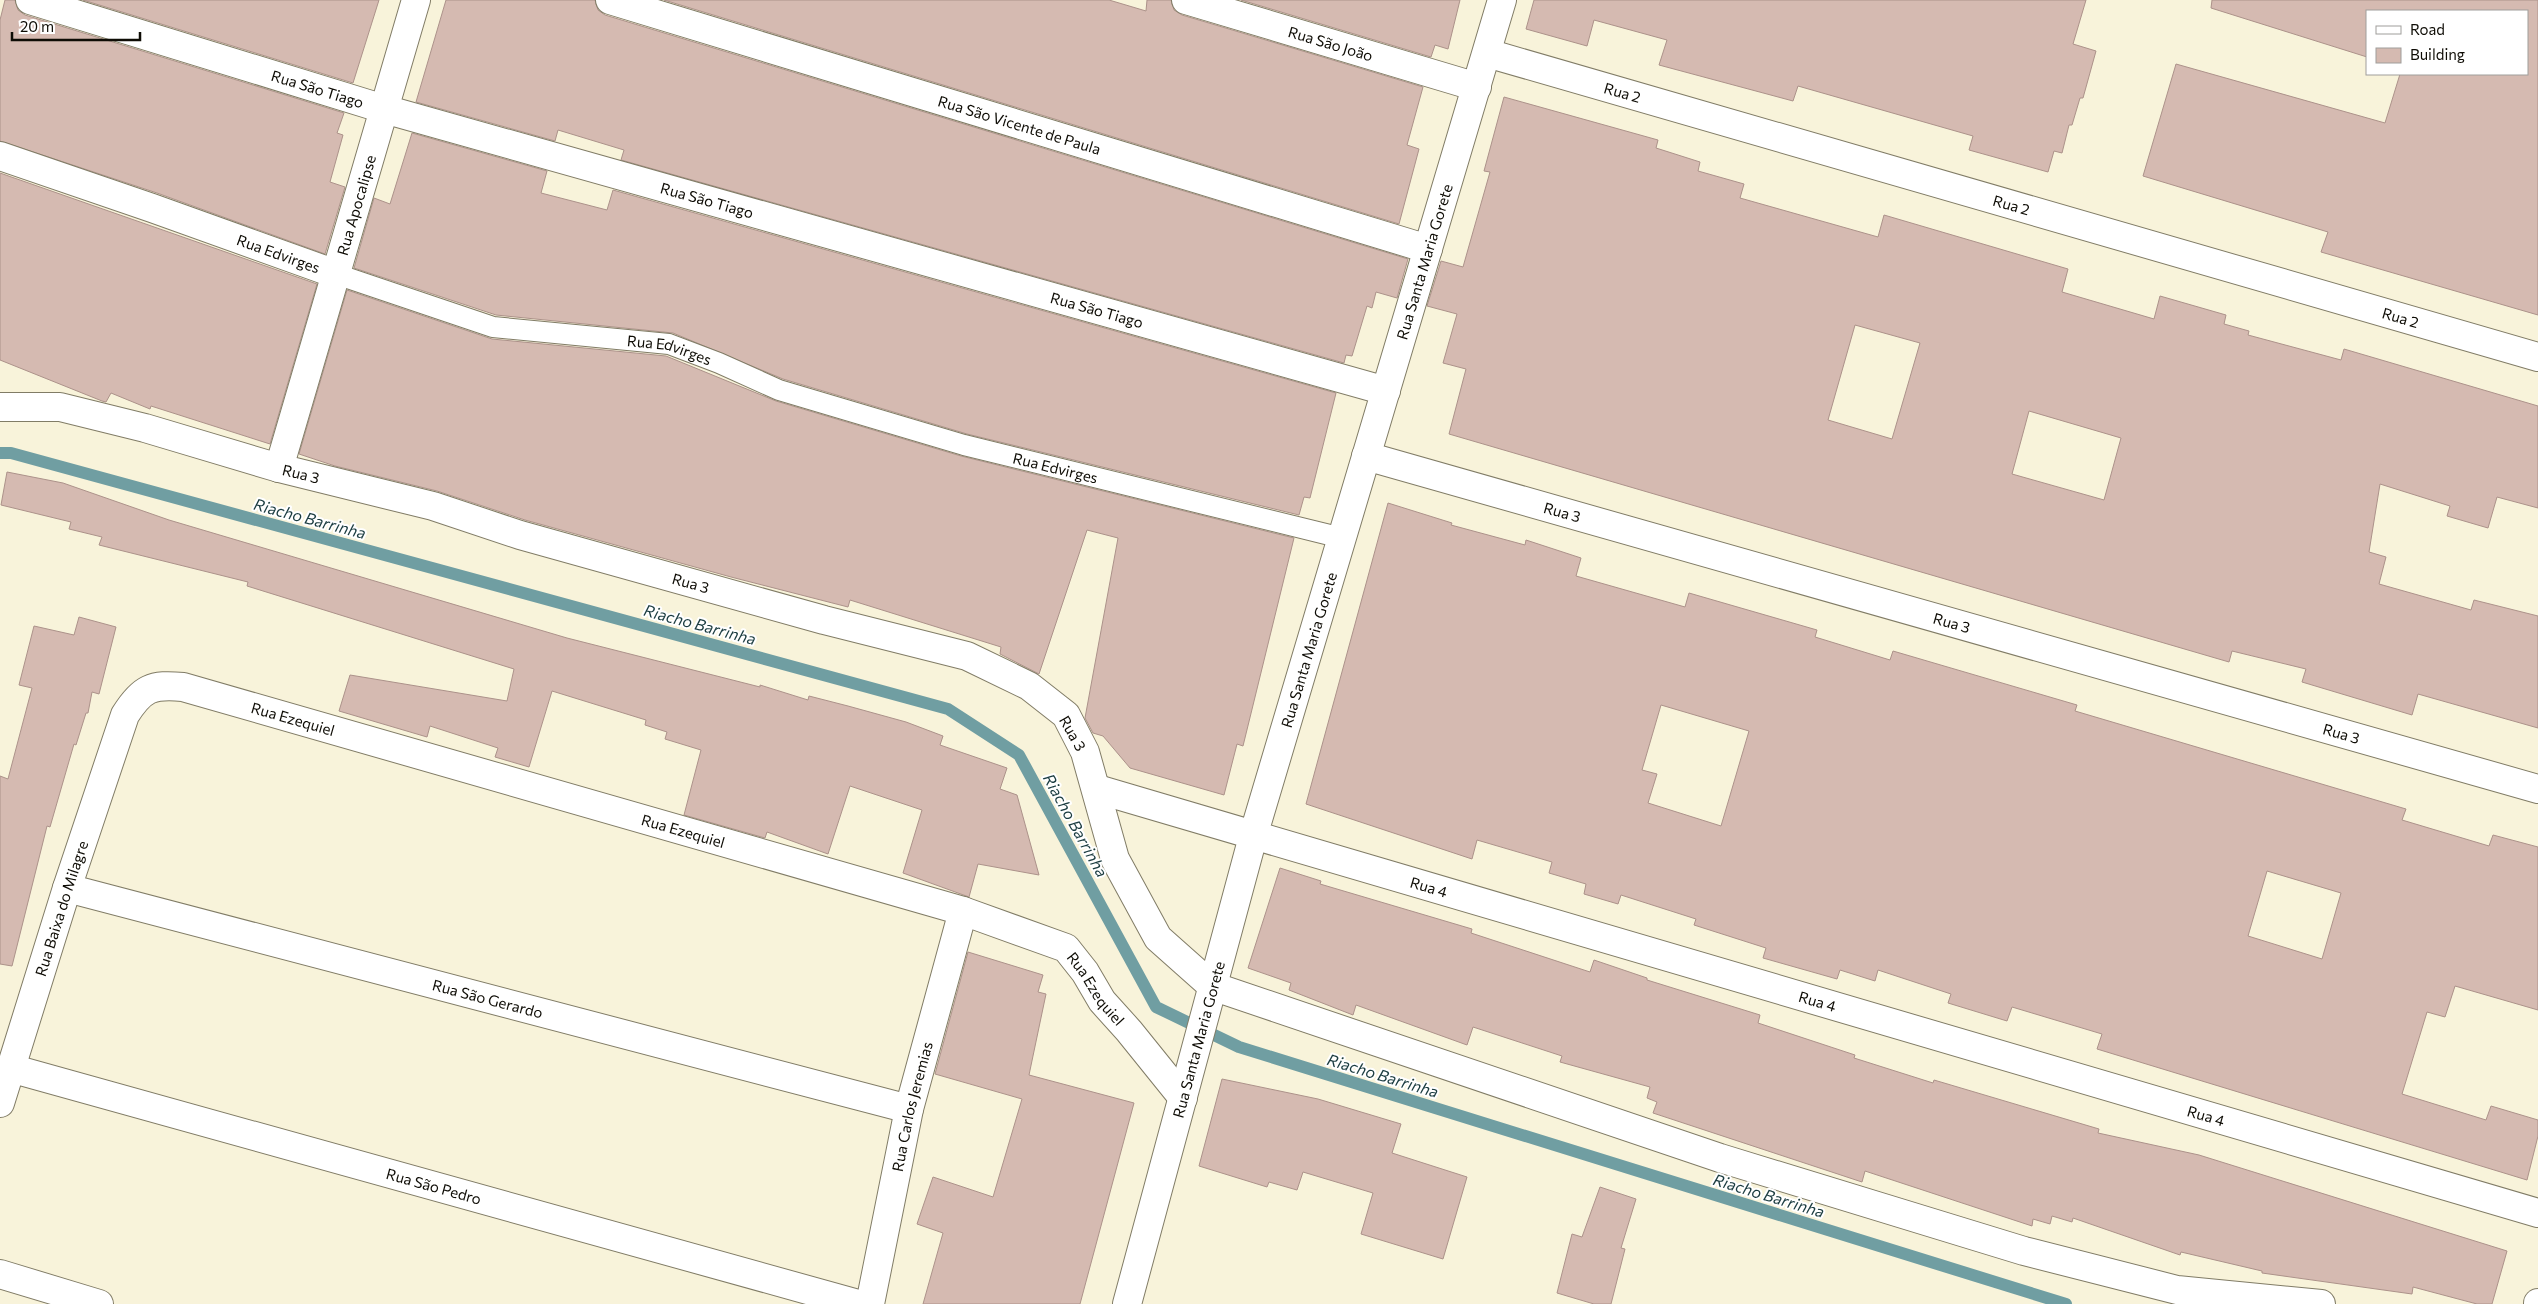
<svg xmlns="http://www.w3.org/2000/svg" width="2538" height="1304" viewBox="0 0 2538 1304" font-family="Commissioner,sans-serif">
<rect width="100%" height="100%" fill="#f8f3da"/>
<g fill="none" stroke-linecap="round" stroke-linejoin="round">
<path stroke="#709ea2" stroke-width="12" d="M0 453H11L948 709 1019 755 1156 1007 1239 1047 2066 1304"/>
</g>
<path fill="#d5bab1" stroke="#ac928a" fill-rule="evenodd" d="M5 0H15L18 10 25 15 344 113 337 133 343 135 330 182 345 187 325 254 157 193 0 141V20Z
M83 0H379L353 83Z
M446 0H595L598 10 605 15 1408 259 1397 298 1376 292 1372 308 1367 306 1352 356 1346 355 1344 363 621 160 624 150 558 130 555 141 416 102Z
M664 0H1109L1146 11 1147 0H1171L1174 10 1182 15 1423 87 1407 145 1419 149 1399 224Z
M1241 0H1460L1448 49 1435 45 1431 57Z
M1534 0H2086L2073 44 2096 51 2083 98H2080L2072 125H2069L2062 153 2054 151 2048 172 1969 150 1973 136 1798 86 1793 101 1659 65 1667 40 1594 20 1587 46 1526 29Z
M2212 0H2538V315L2321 252 2328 232 2143 176 2176 64 2385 123 2400 74H2527V11H2367V57L2211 8Z
M1504 97 1658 140 1656 148 1700 162 1698 171 1744 184 1740 198 1878 237 1884 215 2068 269 2062 292 2154 319 2160 296 2226 315 2224 324 2249 331 2248 335 2341 360 2344 349 2538 406V508L2497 497 2488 528 2447 516 2450 506 2380 484 2369 552 2386 557 2379 584 2471 610 2474 600 2538 616V728L2418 694 2412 715 2302 682 2306 669 2232 651 2229 662 1449 434 1466 369 1443 363 1457 314 1427 306 1441 261 1463 267 1490 172 1484 171ZM1855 325 1920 343 1892 439 1828 420ZM2029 411 2121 438 2104 500 2012 474Z
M412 133 547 171 541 193 607 210 613 190 1336 393 1310 498 1304 497 1299 515 967 434 783 379 673 333 496 315 354 268 374 198 390 204Z
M0 173 317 284 270 444 151 406 150 409 111 393 106 402 102 401 0 360Z
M347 290 492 339 666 356 776 401 961 456 1294 538 1243 746 1237 744 1224 795 1130 768 1103 736 1093 733 1085 718 1118 538 1087 530 1039 674 1000 654 1001 647 850 600 848 607 731 577 525 520 437 491 335 466 299 454Z
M7 472 63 483 169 520 567 638 760 687V685L808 700 809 696 848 706 906 722 943 736 940 745 1007 768 1000 789 1017 795 1039 875 978 864 969 897 903 873 922 810 850 786 828 854 767 832 765 838 684 815 701 750 665 739 667 732 645 725 646 720 552 691 529 767 495 757 498 748 430 726 427 737 339 711 350 675 507 701 514 669 247 586 248 582 99 545 102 537 69 529 71 522 1 505Z
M1388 503 1452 523 1451 525 1525 545 1526 540 1581 558 1576 576 1685 607 1689 593 1817 630 1815 637 1890 660 1893 651 2077 705 2075 711 2406 809 2402 820 2489 846 2493 835 2538 847V1010L2455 986 2445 1017 2427 1012 2402 1094 2486 1120 2491 1106 2538 1120V1136L2527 1180 2097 1049 2102 1034 2012 1007 2007 1021 1948 1003 1951 994 1878 970 1875 981 1840 970 1837 979 1763 958 1766 948 1694 925 1696 919 1621 895 1618 904 1584 894 1586 884 1549 873 1552 862 1477 840 1472 859 1306 804ZM1661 705 1749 731 1721 826 1648 803 1657 774 1642 770ZM2267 871 2341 893 2322 959 2248 936Z
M79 617 116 627 99 694 92 692 88 713H86L76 745 74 744 50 827 47 826 12 966 0 964V776L8 779 32 688 19 685 34 626 74 635Z
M1280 868 1321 881 1320 884 1472 929 1471 933 1590 972 1594 960 1647 978V980L1760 1015 1758 1023 1855 1055 1854 1058 1933 1083 1934 1080 2099 1129 2098 1133 2199 1155 2507 1251 2492 1304H2477L2413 1287 2412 1294 2262 1273V1271L2181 1252 2180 1255 2073 1218 2072 1222 2052 1216 2050 1224 2033 1219 2032 1226 1865 1171 1862 1182 1653 1113 1657 1102 1647 1098 1650 1087 1560 1062 1562 1056 1473 1027 1467 1045 1356 1005 1353 1015 1289 990 1291 983 1248 968Z
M968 952 1043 975 1038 992 1046 994 1029 1075 1134 1103 1080 1304H923L943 1233 917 1224 933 1177 993 1197 1022 1099 935 1074Z
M1222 1079 1318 1099 1401 1124 1392 1153 1467 1177 1443 1259 1361 1234 1373 1193 1303 1172 1297 1190 1269 1182 1267 1187 1199 1166Z
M1600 1187 1636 1199 1621 1248 1625 1249 1611 1304H1594L1557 1293 1572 1234 1582 1237Z"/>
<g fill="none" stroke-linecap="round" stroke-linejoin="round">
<defs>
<g id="lane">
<path id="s1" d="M336 274 493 327 669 344 719 363 779 390 964 445 1342 538"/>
</g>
<g id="street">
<path id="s2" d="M30 0 384 109 1386 391"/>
<path id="s3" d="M610 0 1428 249"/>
<path id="s4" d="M1186 0 1477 87"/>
<path id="s5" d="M1487 53 2538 357"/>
<path id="s6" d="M0 156 152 208 336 274"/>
<path id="s7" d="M0 407H60L145 428 279 468 433 506 520 535 824 620 967 656 1029 686 1066 715 1085 752 1115 859 1158 938 1212 986 1720 1158 2024 1251 2177 1290 2321 1304"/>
<path id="s8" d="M1366 456 2538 789"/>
<path id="s9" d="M279 468 416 0"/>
<path id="s10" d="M1097 789 2538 1213"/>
<path id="s11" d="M67 888 909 1109"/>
<path id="s12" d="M10 1068 858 1304"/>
<path id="s13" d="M0 1103 67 888 125 715C142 688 152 684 183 687L963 911 1066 948 1085 972 1102 1001 1129 1031 1183 1098"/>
<path d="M0 1274 99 1304"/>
<path id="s14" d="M870 1304 909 1109 963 911"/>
<path id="s15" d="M1127 1304 1254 833 1502 0"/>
<path d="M2538 1304V1303"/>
</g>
</defs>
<use href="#lane" stroke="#817c66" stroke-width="22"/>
<use href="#street" stroke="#817c66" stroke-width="30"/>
<use href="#lane" stroke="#fff" stroke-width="20"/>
<use href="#street" stroke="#fff" stroke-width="28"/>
</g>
<g text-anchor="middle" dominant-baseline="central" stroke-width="4" stroke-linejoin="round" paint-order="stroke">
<g font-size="15" fill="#0e0c05" stroke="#fff">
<text stroke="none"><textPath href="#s4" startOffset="151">Rua São João</textPath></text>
<text stroke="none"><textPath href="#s2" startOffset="301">Rua São Tiago</textPath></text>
<text stroke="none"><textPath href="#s5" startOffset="141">Rua 2</textPath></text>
<text stroke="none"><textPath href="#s3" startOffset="428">Rua São Vicente de Paula</textPath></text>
<text stroke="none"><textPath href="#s2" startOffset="706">Rua São Tiago</textPath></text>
<text stroke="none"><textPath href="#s9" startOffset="274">Rua Apocalipse</textPath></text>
<text stroke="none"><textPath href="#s5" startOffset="546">Rua 2</textPath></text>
<text stroke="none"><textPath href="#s6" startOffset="295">Rua Edvirges</textPath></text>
<text stroke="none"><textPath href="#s15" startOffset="1084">Rua Santa Maria Gorete</textPath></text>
<text stroke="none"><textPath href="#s2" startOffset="1111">Rua São Tiago</textPath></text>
<text stroke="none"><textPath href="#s5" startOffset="951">Rua 2</textPath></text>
<text stroke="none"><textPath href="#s1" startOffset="344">Rua Edvirges</textPath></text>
<text stroke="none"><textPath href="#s1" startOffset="749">Rua Edvirges</textPath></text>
<text stroke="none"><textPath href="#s7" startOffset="310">Rua 3</textPath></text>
<text stroke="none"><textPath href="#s8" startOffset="204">Rua 3</textPath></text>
<text stroke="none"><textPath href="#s7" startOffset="715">Rua 3</textPath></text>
<text stroke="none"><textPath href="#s8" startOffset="609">Rua 3</textPath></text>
<text stroke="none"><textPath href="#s15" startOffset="679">Rua Santa Maria Gorete</textPath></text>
<text stroke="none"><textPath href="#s13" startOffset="592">Rua Ezequiel</textPath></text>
<text transform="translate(1073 733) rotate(60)">Rua 3</text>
<text stroke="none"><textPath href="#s8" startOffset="1014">Rua 3</textPath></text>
<text stroke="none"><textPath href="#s13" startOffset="998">Rua Ezequiel</textPath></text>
<text stroke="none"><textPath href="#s10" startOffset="346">Rua 4</textPath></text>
<text stroke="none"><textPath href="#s13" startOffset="204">Rua Baixa do Milagre</textPath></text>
<text stroke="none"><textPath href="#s13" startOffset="1449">Rua Ezequiel</textPath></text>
<text stroke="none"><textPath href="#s11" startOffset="435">Rua São Gerardo</textPath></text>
<text stroke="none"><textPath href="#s10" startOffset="751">Rua 4</textPath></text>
<text stroke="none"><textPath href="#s15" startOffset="274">Rua Santa Maria Gorete</textPath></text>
<text stroke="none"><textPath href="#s14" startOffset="202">Rua Carlos Jeremias</textPath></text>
<text stroke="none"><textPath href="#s10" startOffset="1156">Rua 4</textPath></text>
<text stroke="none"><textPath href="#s12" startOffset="440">Rua São Pedro</textPath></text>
</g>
<g font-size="16" font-style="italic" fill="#1a3b3f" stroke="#fff">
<text transform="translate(310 518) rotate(15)">Riacho Barrinha</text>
<text transform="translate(700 624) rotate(15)">Riacho Barrinha</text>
<text transform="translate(1076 825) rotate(61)">Riacho Barrinha</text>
<text transform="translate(1383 1075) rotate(17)">Riacho Barrinha</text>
<text transform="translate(1769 1195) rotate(17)">Riacho Barrinha</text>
</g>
</g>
<rect x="2366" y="10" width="162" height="65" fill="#ffffff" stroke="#9f9e9b"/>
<rect x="2376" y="26" width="25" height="8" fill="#ffffff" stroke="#9f9e9b"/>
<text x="2410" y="35" font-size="15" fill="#0e0c05">Road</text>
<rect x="2376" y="48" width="25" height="15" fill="#d5bab1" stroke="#9f9e9b"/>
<text x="2410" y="60" font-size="15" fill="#0e0c05">Building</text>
<path d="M12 32v8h128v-8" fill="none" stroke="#0e0c05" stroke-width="2.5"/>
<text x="20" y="32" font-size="15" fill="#0e0c05" stroke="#ffffff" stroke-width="4" paint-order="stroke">20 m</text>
</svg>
